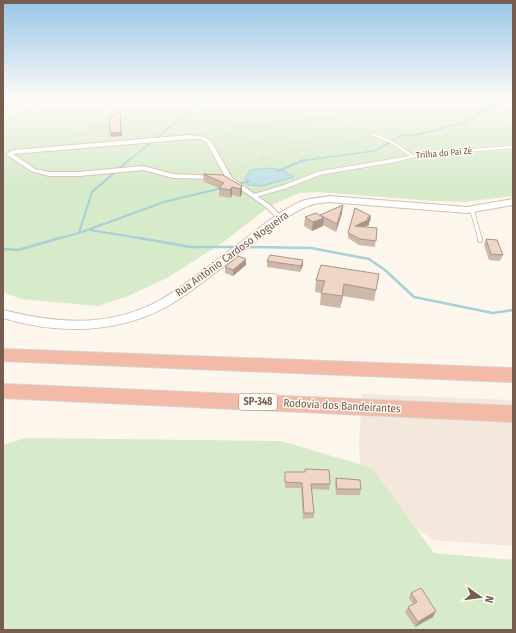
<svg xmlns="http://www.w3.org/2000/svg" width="516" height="633" viewBox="0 0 516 633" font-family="'Fira Sans Condensed',sans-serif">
<rect width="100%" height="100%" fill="#fcf6ec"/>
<path fill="#f3e8db" d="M362 394 513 400V546L433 540 387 508 362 506 359 443Z"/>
<path fill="#d7eaca" d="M3 99H513V196L465 202 433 201 319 192 299 193 270 206 222 243 167 278 128 296 98 306 21 299 3 292Z
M26 438 281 441 372 468 434 553 513 560V630H3V445Z"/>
<path fill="#c1e0e6" stroke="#a7d0d7" d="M269 168 282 170 294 177 262 186 248 185 245 178 251 170Z"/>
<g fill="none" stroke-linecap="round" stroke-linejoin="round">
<path stroke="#a7d0d7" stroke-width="1.5" d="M128 161 204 99
M300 161 374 151 403 135H416L464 123 504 99"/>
<path stroke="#a7d0d7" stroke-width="2" d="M278 171 304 160
M238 184 249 181
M90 230 145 239
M79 233 92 192 129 160
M57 239 79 233 164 202 222 188"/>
<path stroke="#a7d0d7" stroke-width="2.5" d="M139 238 191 247H237
M246 247 311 248 369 259 385 270 414 297 493 313 513 310
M3 249 18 250 60 238"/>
<defs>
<path id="lane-far2" d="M374 135 392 142 412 156
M393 161 422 154 513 147"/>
<path id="lane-far1" d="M253 196 284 187 320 173 397 160
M472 210 480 239"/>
<path id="lane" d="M480 238V240"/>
<path id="street" d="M37 99H42L3 118V115Z
M190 135 204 137 211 141 232 178 270 205 282 217V219H278L266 207 227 180 207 143 201 139H190L13 154 35 169 49 172H79L143 166 173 174 216 176 218 177V179L173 178 143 170 79 176H49L31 171 6 154 14 150Z"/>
<path id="secondary" d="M329 196 467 207 513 199V205L467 213 329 202C322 203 314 203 308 206 287 214 269 231 251 245 225 264 200 286 173 303 122 334 59 335 3 318V310C58 324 111 328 162 299 191 282 217 259 244 240 262 226 281 210 302 201 310 198 321 198 329 196Z"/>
<path id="highway" d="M3 349 513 368V382L3 361Z
M3 384 513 406V422L3 398Z"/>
</defs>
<use href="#lane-far2" stroke="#cebeb1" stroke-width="3.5"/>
<use href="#lane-far1" stroke="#cebeb1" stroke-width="5"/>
<use href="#lane" stroke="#cebeb1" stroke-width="6"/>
<use href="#street" stroke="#cebeb1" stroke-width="2"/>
<use href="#secondary" stroke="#d4c0b1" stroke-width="2"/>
<use href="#highway" stroke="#d9d2ce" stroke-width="2"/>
<path stroke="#d6b9a7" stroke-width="1" stroke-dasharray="0.5 1.5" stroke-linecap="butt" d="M206 123 219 131 238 138 272 147 345 136 349 133 346 129 347 128 370 133
M119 125 182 121 206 123 213 121 240 125H266L357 114 411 112 454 115 504 103
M95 128 107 99
M192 132 196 122
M68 141 95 128 112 126
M367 147 378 142
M308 149 316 153 324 166
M261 160 266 151 263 146
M232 171 277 154 308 149 325 141 358 144 381 156"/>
<use href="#lane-far2" stroke="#fff" stroke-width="2.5"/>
<use href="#lane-far1" stroke="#fff" stroke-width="3.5"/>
<use href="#lane" stroke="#fff" stroke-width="4"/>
<use href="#street" fill="#fff" fill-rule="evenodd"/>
<use href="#secondary" fill="#fff" fill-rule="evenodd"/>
<use href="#highway" fill="#f2baa7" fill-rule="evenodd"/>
</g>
<path fill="#ceb8a9" d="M203 174 242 186V194L240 197 232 195 231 198 219 196V188L204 182Z
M355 208 370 222H369V225L364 227 377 228 375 247 359 245 348 238V233Z
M342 213 336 232 323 225V226L312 231 304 226 305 217Z
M486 239 503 255 500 261 489 260 484 245Z
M303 260V265L300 272 267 267V261Z
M246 265 233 276 225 273V267Z
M379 274 374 301 343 296 340 308 320 305 321 293 315 292 316 280Z
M305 469 330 484 329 490 312 489 314 513V518L303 519 301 488H285V472H305Z
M336 478 361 489 360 495H336L335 484Z
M411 593 433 617 415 627 405 612 408 607 413 604 409 598Z"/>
<path fill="#a8968a" d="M120 112 122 136 111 137 110 133Z
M242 186V194L240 197V189Z
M232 187V195L231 198 230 190Z
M343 205 342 213 336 232 337 224Z
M371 216 370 222H369V225L354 231 355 226Z
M324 218 323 226 312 231 313 222Z
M246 259V265L233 276V270Z
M303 260V265L300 272 301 266Z
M344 284 343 296 340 308Z
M436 611 433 617 415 627 418 622Z"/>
<path fill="#f0d6c5" stroke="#a8968a" d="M120 112 121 132 110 133 109 117Z
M203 174 223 175 242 186 240 189 232 187 230 190 219 188 224 183Z
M343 205 337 224 320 215Z
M355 208 371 216 367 218 370 219 355 226 377 228 376 241 360 239 348 233Z
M316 213 324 218 313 222 305 217Z
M486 239 497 240 503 255 491 254Z
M270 255 303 260 301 266 267 261Z
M238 256 246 259 233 270 225 267Z
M321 265 379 274 376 290 344 284 342 296 321 293 325 281 316 280Z
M305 469 329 470 330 484H311L314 513H304L302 483 285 482V472H305Z
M336 478 360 480 361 489H337Z
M421 588 436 611 418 622 408 607 417 602 411 593Z"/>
<linearGradient id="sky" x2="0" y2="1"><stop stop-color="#98c6e7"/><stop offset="0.53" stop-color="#fefbf6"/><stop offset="1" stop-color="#fefbf6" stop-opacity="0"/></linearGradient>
<rect width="516" height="187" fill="url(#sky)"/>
<g text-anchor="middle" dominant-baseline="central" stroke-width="3" stroke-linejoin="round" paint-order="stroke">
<g font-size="9" fill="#775d4f" stroke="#fefaf3">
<text transform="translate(444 153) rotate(-5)">Trilha do Pai Zé</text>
</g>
<rect fill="#fefaf3" stroke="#a08c80" stroke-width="1" x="239" y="394" width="38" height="16" rx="3"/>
<g font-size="10" font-weight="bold" fill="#775d4f">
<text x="258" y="402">SP-348</text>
</g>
<g font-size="11" fill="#775d4f" stroke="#fefaf3">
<text transform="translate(232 254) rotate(-36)">Rua Antônio Cardoso Nogueira</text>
<text transform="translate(342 406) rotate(3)">Rodovia dos Bandeirantes</text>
</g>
</g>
<rect width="516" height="633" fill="none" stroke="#775d4f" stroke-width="8"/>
<g transform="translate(480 597) rotate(104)" stroke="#fefaf3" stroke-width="3" paint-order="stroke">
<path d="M0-3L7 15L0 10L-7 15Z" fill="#775d4f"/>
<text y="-6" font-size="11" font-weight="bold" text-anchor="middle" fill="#775d4f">N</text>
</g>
</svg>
